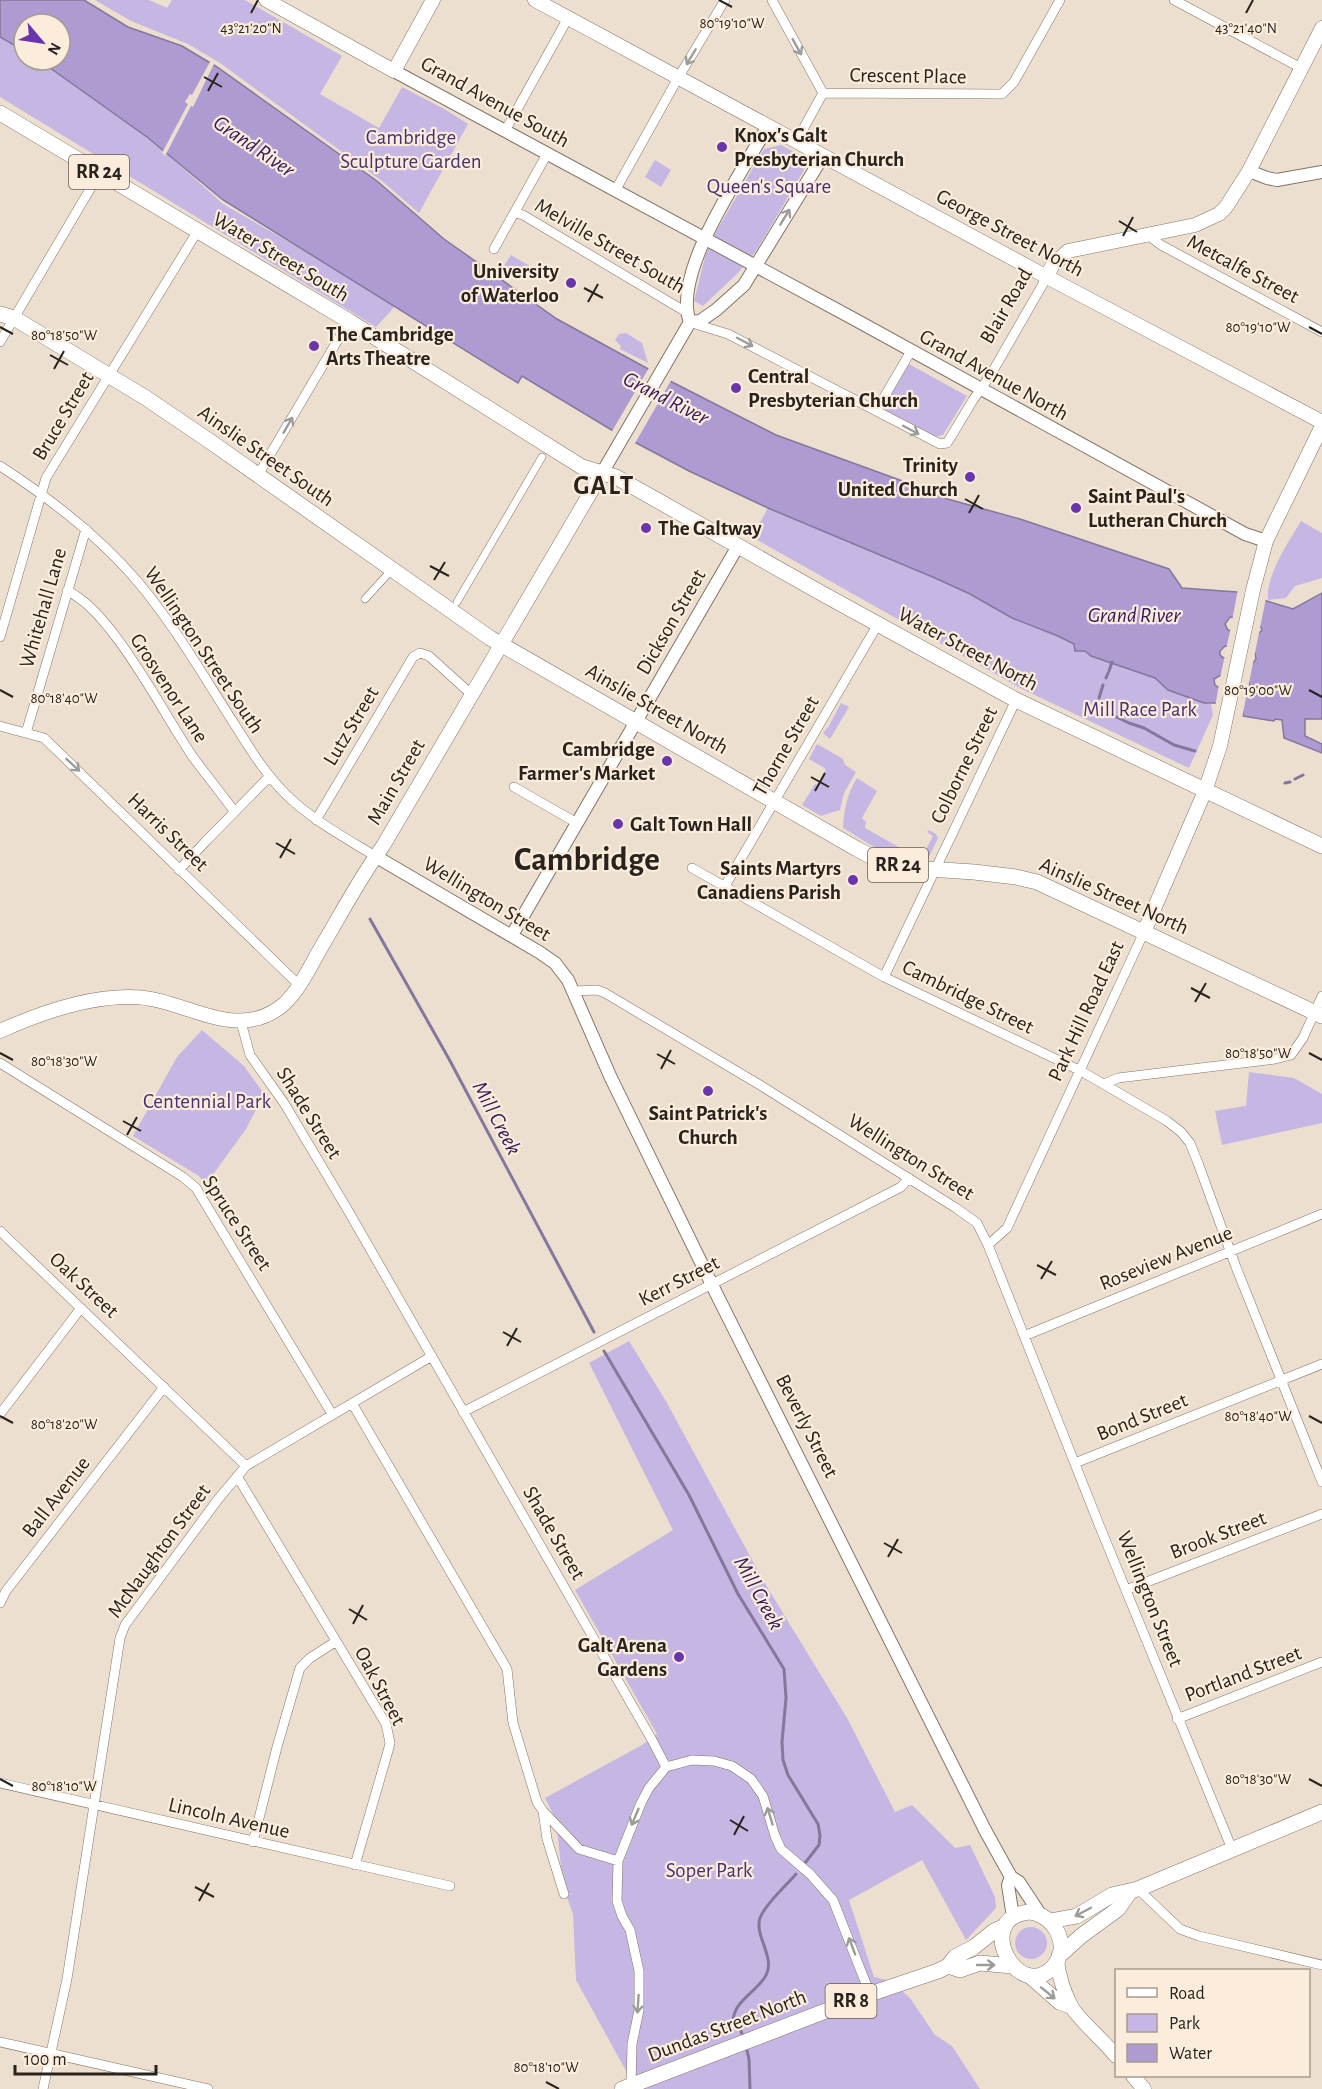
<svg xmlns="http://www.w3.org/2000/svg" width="1322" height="2089" viewBox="0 0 1322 2089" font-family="'Alegreya Sans',sans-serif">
<rect width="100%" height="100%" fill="#eddfcf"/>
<path fill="#c5b6e3" d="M95 0H149L167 8 172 0H245L342 56 320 94 379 128 402 87 446 110 468 124 419 213 382 181 220 63 188 44 131 21Z
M0 36 24 51V60H38L143 132 223 204 397 304 376 327 0 97Z
M781 145 799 155 804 170 756 251 738 273 703 306 694 301 705 257 717 230 764 149Z
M655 160 671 170 661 187 645 177Z
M511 255 530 266 522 280 502 269Z
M626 333 642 343 648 363 620 349 621 346 615 340 619 334Z
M909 364 967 396 943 435 933 437 882 409Z
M768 508 935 578 970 594 1012 618 1058 636 1074 644 1075 651H1085L1091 656 1155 678 1168 690 1204 703 1211 704 1213 715 1189 768 1022 689 752 537Z
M1301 521 1322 533V578L1295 586 1286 598 1268 600C1265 577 1289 541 1301 521Z
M841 703 849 707 830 739 823 733 829 726Z
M817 744 843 759 845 765 856 772 844 793 840 810 821 816 802 805 815 784 818 785 826 769 809 759Z
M857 778 877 791 862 818 866 822 865 828 911 854 916 850 924 853 933 836 927 832 929 830 936 834 938 838 928 859C903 870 864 840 843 828 844 810 847 794 857 778Z
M202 1030 244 1066 264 1094 246 1129 206 1184 199 1176 133 1136 177 1057Z
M1249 1072 1294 1078 1322 1094V1123L1222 1145 1215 1111 1246 1106Z
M629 1341 667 1403 764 1582 847 1718 895 1812 912 1805 955 1848 970 1845 995 1897 996 1908 966 1940 922 1860 849 1900 874 1977 891 1981 910 1998 935 2035 952 2046 980 2089H636L576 1980 573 1914 563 1886 556 1820 545 1798 642 1745 657 1734 575 1590 673 1530 589 1363Z
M1015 1943a16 16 0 1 1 32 0a16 16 0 1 1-32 0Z"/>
<path fill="#ad9bd2" stroke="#85779c" stroke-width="1.5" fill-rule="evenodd" d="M0 0H84L128 27 182 46 217 67 377 181 444 239 557 319 672 382 776 435 919 487 944 498 1020 519 1169 569 1182 588 1237 592 1293 609 1322 593V719H1305V736L1322 744V753L1284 738 1282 720 1275 719 1274 721 1243 716V710L1214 703H1204L1168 690 1155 678 1091 656 1085 651H1075L1074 644 1058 636 1012 618 970 594 935 578 768 508 689 471 610 429 522 376 518 383 223 200 147 137 39 60H60V24H24V51L0 37ZM1230 617 1260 625 1262 630 1258 634 1228 630 1225 624ZM1225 646 1255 653 1256 659 1253 663 1224 658 1220 655V651ZM1221 675 1249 682 1250 689 1247 692 1218 687 1215 685 1214 679Z"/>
<path fill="#eddfcf" d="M211 60 215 62 193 107 191 106 165 156 162 153 188 104 185 102 190 94 192 95Z
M650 366 672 379 634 445 611 433Z
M1238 589 1266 598 1242 718 1240 717 1241 712 1215 707 1219 684 1246 688 1248 687 1247 685 1220 678 1225 655 1252 660 1253 658V656L1226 649 1231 627 1258 631 1259 629V627L1232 621Z"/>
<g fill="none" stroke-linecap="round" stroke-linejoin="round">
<path stroke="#85779c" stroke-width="3" d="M1109 671 1112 662
M1106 678 1108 673
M1099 698 1103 685
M1104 706 1110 714 1129 723 1144 728 1174 745 1195 751
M1295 779 1303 775
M1285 783 1290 782
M370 919 449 1059 594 1332
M604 1351 689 1495 738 1594 784 1669 786 1698 782 1742 783 1760 788 1775 818 1824 820 1835 819 1845 805 1863
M743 2037 741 2031 733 2021C734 2001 755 1993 765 1977 777 1958 754 1937 760 1918 765 1904 787 1885 796 1874
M746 2046 749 2059 750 2089"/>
<defs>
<path id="pedestrian" d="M365 599 387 575
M457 602 542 457"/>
<path id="minor" d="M772 0 823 93
M1174 0 1301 68
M823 93 1002 94 1014 82 1060 0
M505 131 568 18
M796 142 823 93
M615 191 678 78 725 0
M515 213 523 215 686 312
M1149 236 1161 245 1322 332
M494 249 547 154
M692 323 728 334 940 444 947 443 952 435 973 400 990 376 1047 277
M0 342 100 172
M876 411 911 351
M0 466C51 499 99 536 138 582 175 626 204 677 235 725 252 752 269 780 293 801 318 823 347 839 375 856
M258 475 349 321
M67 591C111 609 164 715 193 757 206 775 221 793 234 811
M0 637 46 478 197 232
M0 726 44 738 299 985
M26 733 86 529
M514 787 577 823
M316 820 413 657 420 653 429 656 471 694
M692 868 884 977 1081 1071 1167 1121 1181 1132 1190 1143 1198 1163 1236 1267 1322 1482
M179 870 206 841 270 776
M725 886 878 624
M884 977 1016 700
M573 991 597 990 605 993 760 1085 956 1208 977 1223 988 1245 1100 1527 1232 1849
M241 1022 250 1055 284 1103 346 1207 652 1740 666 1767
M0 1063 183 1177 196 1188 332 1414
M1104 1084 1118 1078 1275 1059 1291 1055 1303 1038 1322 996
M0 1231 246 1466
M988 1245 1007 1228 1144 932
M1024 1336 1322 1214
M352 1403 507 1669 513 1723 537 1802 543 1811 579 1849 618 1861
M463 1412 901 1187 909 1178
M0 1414 81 1308
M1075 1463 1322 1364
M237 1476 386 1724 390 1743 388 1751 355 1865
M1126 1590 1322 1514
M0 1603 6 1591 164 1387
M1177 1719 1322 1662
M666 1767 692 1760 714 1761 732 1766 751 1779 763 1796 775 1836 781 1849 810 1874 833 1900 870 1994
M0 1783 450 1886
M543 1811 547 1839 564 1894
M253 1842 277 1747 300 1668 310 1658 335 1642
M1138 1889 1180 1929 1199 1936 1322 1965
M0 2042 208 2089
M631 2087 632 2044 639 2010V1971L630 1930 622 1916 617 1901 618 1861 641 1803 649 1788 666 1767
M43 2089 67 1979 120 1638 125 1625 219 1498 246 1466 432 1356"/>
<path id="tertiary" d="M394 71 854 319 1245 534 1266 541
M1249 171 1267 178 1277 180 1322 172
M690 322 700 321 716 310 744 285 823 156
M690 322C671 273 743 171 768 126
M602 473 690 322
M375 856 539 952 555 963 568 980 611 1078 716 1293 985 1830 1011 1877 1019 1882 1040 1914
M512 935 738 546
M1011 1877 1008 1885 1013 1917"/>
<path id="secondary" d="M266 0 394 71 433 0
M535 0 1047 277 1322 422
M1047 277 1052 266 1068 251 1195 225 1219 214 1226 207 1249 171 1322 28
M1144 932 1205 791 1220 746 1253 590 1266 541 1322 426
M0 1031C40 1013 87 996 132 997 183 997 237 1045 284 1004 299 990 309 969 319 951 340 916 359 879 383 846L602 473
M1057 1961C1059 1977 1064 1992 1071 2006 1078 2019 1106 2043 1116 2056
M1028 1975 1060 2003 1072 2007
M1133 2076 1144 2089"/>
<path id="primary" d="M0 113 349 321 582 467 616 477 823 594 1016 700 1322 846
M0 314 14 318 146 398 208 440 490 638 857 849 882 862 912 868 974 872 1016 877 1037 882 1322 1016
M1029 1912C1054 1914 1072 1946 1053 1967 1018 2004 972 1918 1029 1912Z
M1050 1921 1077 1916 1112 1895 1138 1889 1322 1812
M1059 1956 1081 1936 1118 1909 1130 1892
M948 1966 960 1970 980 1963 1012 1966
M622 2089 870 1994 938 1971 948 1966 955 1957 974 1947 994 1931 1005 1926"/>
</defs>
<use href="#pedestrian" stroke="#827566" stroke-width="8"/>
<use href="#minor" stroke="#827566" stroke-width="10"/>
<use href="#tertiary" stroke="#827566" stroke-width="14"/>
<use href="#secondary" stroke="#827566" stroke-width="15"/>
<use href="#primary" stroke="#827566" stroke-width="16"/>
<use href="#pedestrian" stroke="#fff" stroke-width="7"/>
<use href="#minor" stroke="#fff" stroke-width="9"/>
<use href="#tertiary" stroke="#fff" stroke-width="12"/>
<use href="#secondary" stroke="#fff" stroke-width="14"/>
<use href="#primary" stroke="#fff" stroke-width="15"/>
</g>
<defs><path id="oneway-shaft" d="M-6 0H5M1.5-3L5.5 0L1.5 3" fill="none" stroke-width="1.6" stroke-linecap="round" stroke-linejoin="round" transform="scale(1.5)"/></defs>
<g stroke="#9e9c99">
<use href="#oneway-shaft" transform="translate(797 47) rotate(61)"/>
<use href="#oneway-shaft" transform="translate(691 57) rotate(121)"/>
<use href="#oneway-shaft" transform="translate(785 217) rotate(-59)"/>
<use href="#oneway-shaft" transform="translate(745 342) rotate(28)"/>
<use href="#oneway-shaft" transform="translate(288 425) rotate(-60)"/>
<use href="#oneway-shaft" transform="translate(911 430) rotate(28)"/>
<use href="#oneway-shaft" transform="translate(73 765) rotate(43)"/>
<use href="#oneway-shaft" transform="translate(770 1816) rotate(-107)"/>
<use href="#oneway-shaft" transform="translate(635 1817) rotate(113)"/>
<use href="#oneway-shaft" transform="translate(1083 1912) rotate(152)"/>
<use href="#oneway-shaft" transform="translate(852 1946) rotate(-111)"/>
<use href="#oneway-shaft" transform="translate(986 1965)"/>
<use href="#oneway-shaft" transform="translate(1048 1993) rotate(39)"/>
<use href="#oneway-shaft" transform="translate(638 2004) rotate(94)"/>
</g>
<path fill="none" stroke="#28231d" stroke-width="2" d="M719 0 732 7M251 13 258 0M1246 13 1253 0M204 77 222 87M208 91 218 73M1119 221 1137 232M1123 236 1133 217M584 288 603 298M588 302 598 284M0 327 13 334M1309 327 1322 334M50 355 68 365M54 369 64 351M965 499 983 509M969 513 979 495M430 566 449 576M434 580 445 562M0 690 13 697M1309 690 1322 697M811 777 829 787M815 791 825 773M276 843 295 854M280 858 291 839M1191 988 1210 998M1195 1002 1206 983M0 1053 13 1060M1309 1053 1322 1060M657 1054 675 1064M661 1069 671 1050M123 1121 141 1131M127 1135 137 1117M1037 1265 1056 1275M1041 1279 1052 1261M503 1332 521 1342M507 1346 517 1328M0 1416 13 1423M1309 1416 1322 1423M884 1543 902 1553M888 1557 898 1539M349 1609 367 1620M353 1624 363 1605M0 1779 13 1786M1309 1779 1322 1786M730 1820 748 1831M734 1835 744 1816M195 1887 214 1897M199 1901 209 1883M546 2082 559 2089"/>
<g fill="#6a35ac" stroke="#fbecdc" stroke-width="2">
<circle cx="722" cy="147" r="6"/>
<circle cx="571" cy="283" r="6"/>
<circle cx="314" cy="346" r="6"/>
<circle cx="736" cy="388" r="6"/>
<circle cx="970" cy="477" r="6"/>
<circle cx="1076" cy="508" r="6"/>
<circle cx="646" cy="528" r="6"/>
<circle cx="667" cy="761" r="6"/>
<circle cx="618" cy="824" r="6"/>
<circle cx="853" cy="880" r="6"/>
<circle cx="708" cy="1091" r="6"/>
<circle cx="679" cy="1657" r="6"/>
</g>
<g text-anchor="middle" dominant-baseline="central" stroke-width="4.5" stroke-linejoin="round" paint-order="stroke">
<g fill="#fbecdc" stroke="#675f56" stroke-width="1.5">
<rect x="69" y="155" width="60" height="34" rx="4.5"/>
<rect x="868" y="848" width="60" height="34" rx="4.5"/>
<rect x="825.5" y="1984" width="51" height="34" rx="4.5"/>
</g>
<g font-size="20" font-weight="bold" fill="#28231d">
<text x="99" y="172">RR 24</text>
<text x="898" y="865">RR 24</text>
<text x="851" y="2001">RR 8</text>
</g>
<g font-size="21" fill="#28231d" stroke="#fbecdc">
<text transform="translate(908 76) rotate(1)">Crescent Place</text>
<text transform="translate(495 102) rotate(29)">Grand Avenue South</text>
<text transform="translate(1010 233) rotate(28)">George Street North</text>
<text transform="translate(610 246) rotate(30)">Melville Street South</text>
<text transform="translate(281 257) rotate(31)">Water Street South</text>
<text transform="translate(1243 269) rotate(28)">Metcalfe Street</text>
<text transform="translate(1006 306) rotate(-60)">Blair Road</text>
<text transform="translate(994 375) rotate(29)">Grand Avenue North</text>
<text transform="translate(63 416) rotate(-59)">Bruce Street</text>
<text transform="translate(266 456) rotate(35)">Ainslie Street South</text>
<text transform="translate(43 608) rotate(-74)">Whitehall Lane</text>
<text transform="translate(671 622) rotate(-60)">Dickson Street</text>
<text transform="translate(968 649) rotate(28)">Water Street North</text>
<text transform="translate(204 650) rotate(56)">Wellington Street South</text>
<text transform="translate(169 688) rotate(57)">Grosvenor Lane</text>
<text transform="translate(657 709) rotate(30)">Ainslie Street North</text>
<text transform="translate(351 726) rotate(-59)">Lutz Street</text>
<text transform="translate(786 746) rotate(-60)">Thorne Street</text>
<text transform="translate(964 765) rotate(-64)">Colborne Street</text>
<text transform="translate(396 782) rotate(-60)">Main Street</text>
<text transform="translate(168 832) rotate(44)">Harris Street</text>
<text transform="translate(1114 896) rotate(24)">Ainslie Street North</text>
<text transform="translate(487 899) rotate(31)">Wellington Street</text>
<text transform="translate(968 997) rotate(26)">Cambridge Street</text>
<text transform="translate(1086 1011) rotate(-65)">Park Hill Road East</text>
<text transform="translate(309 1113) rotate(58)">Shade Street</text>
<text transform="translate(911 1157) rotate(32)">Wellington Street</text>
<text transform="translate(237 1223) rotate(57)">Spruce Street</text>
<text transform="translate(1166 1258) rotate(-22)">Roseview Avenue</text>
<text transform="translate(679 1281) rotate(-27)">Kerr Street</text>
<text transform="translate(84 1285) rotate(43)">Oak Street</text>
<text transform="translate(1142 1417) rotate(-22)">Bond Street</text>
<text transform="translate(807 1426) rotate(63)">Beverly Street</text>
<text transform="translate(56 1497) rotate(-52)">Ball Avenue</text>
<text transform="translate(554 1533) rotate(60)">Shade Street</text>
<text transform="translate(1218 1535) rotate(-21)">Brook Street</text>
<text transform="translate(159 1551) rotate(-54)">McNaughton Street</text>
<text transform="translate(1150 1599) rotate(68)">Wellington Street</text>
<text transform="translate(1243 1674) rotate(-21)">Portland Street</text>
<text transform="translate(380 1686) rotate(62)">Oak Street</text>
<text transform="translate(229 1818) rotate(13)">Lincoln Avenue</text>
<text transform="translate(727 2026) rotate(-21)">Dundas Street North</text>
</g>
<g font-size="21" font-weight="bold" fill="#28231d" stroke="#fbecdc" text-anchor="start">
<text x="734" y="135">Knox's Galt<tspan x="734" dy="24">Presbyterian Church</tspan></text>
<text x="559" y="271" text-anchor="end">University<tspan x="559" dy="24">of Waterloo</tspan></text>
<text x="326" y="334">The Cambridge<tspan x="326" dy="24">Arts Theatre</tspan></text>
<text x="748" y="376">Central<tspan x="748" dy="24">Presbyterian Church</tspan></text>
<text x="958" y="465" text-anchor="end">Trinity<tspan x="958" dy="24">United Church</tspan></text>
<text x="1088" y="496">Saint Paul's<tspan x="1088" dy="24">Lutheran Church</tspan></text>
<text x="658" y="528">The Galtway</text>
<text x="655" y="749" text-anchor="end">Cambridge<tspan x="655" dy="24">Farmer's Market</tspan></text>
<text x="630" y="824">Galt Town Hall</text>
<text x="841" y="868" text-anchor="end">Saints Martyrs<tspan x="841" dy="24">Canadiens Parish</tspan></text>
<text x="708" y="1113" text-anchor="middle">Saint Patrick's<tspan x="708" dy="24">Church</tspan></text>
<text x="667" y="1645" text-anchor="end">Galt Arena<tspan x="667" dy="24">Gardens</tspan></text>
</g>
<g font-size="21" fill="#4b3073" stroke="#fbecdc">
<text x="411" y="137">Cambridge<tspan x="411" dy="24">Sculpture Garden</tspan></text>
<text x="769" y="186">Queen's Square</text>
<text x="1140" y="709">Mill Race Park</text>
<text x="207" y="1101">Centennial Park</text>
<text x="709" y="1870">Soper Park</text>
</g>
<g font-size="22" font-style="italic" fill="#36195a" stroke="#fbecdc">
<text transform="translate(254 146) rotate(34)">Grand River</text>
<text transform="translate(666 398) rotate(27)">Grand River</text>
<text x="1134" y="615">Grand River</text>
<text transform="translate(497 1118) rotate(62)">Mill Creek</text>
<text transform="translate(759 1593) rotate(61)">Mill Creek</text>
</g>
<g font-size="27" font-weight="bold" letter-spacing="1.5" fill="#28231d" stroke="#fbecdc">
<text x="604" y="485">GALT</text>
</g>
<g font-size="33" font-weight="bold" fill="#28231d" stroke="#fbecdc">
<text x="587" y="860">Cambridge</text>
</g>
</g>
<g font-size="15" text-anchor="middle" fill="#28231d" stroke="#fbecdc" stroke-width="4.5" stroke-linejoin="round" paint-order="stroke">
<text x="732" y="28">80°19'10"W</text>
<text x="251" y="33">43°21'20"N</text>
<text x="1246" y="33">43°21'40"N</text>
<text x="1258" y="332">80°19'10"W</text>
<text x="64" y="340">80°18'50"W</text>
<text x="1258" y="695">80°19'00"W</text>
<text x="64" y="703">80°18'40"W</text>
<text x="1258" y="1058">80°18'50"W</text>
<text x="64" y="1066">80°18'30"W</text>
<text x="1258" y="1421">80°18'40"W</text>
<text x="64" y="1429">80°18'20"W</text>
<text x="1258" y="1784">80°18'30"W</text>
<text x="64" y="1791">80°18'10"W</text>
<text x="546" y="2072">80°18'10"W</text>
</g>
<rect x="1115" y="1969" width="195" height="108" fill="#fbecdc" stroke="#a79c90" stroke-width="1.5"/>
<rect x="1127" y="1988" width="30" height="9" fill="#ffffff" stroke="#a79c90" stroke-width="1.5"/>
<text x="1169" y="1999" font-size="18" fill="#28231d">Road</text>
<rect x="1127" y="2014" width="30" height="18" fill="#c5b6e3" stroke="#a79c90" stroke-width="1.5"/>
<text x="1169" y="2029" font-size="18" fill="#28231d">Park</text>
<rect x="1127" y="2044" width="30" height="18" fill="#ad9bd2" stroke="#a79c90" stroke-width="1.5"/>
<text x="1169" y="2059" font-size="18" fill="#28231d">Water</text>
<g transform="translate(42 42) rotate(119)"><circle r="28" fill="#fbecdc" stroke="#a79c90" stroke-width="1.5"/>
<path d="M0-4.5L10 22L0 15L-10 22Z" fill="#6a35ac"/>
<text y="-9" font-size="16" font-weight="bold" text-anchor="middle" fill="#28231d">N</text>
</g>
<path d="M15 2065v9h141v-9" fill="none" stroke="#28231d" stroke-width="3"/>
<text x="24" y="2065" font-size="18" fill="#28231d" stroke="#fbecdc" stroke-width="4.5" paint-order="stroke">100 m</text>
</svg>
